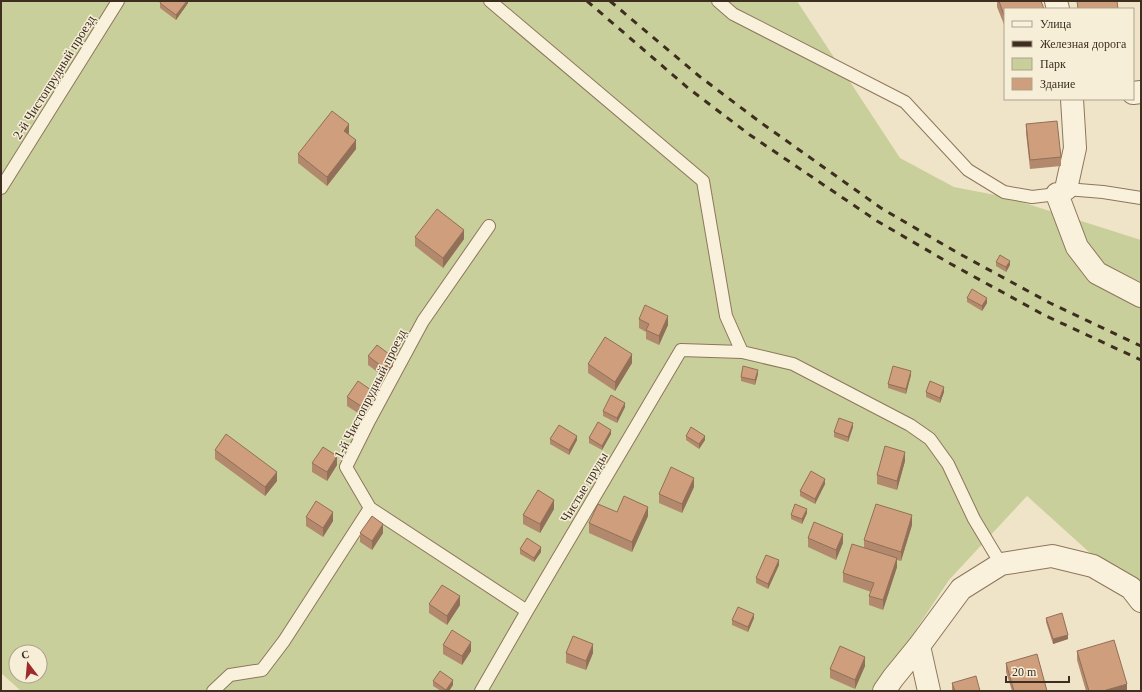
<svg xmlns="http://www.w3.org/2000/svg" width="1142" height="692" viewBox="0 0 1142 692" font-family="Georgia,serif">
<rect width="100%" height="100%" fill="#f0e4c8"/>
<path fill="#c9cf9b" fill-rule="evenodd" d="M1 1H797L900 158 954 187 1006 197 1141 240V599L1027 496 949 580 875 691H21L1 673ZM16 652H40V676H16Z"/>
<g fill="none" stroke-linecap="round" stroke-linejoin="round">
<defs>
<path id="service" d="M490 1 703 181 726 316 742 352 793 364 910 425 930 439 948 464 974 519 1001 564
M718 1 733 14 905 102 968 170 1004 192 1032 197 1057 194 1066 189 1103 192 1141 198
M1 188 118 1
M370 508 527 611
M213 691 230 675 262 670 284 641 370 508 346 467 368 423 423 321 489 226
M481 691 527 611 681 350 742 352"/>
<path id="minor" d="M1056 1 1058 9
M1133 93 1141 92
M1066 189 1075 148 1072 99
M1057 194 1077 247 1097 273 1141 296
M919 646 929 691
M884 691 893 678 919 646 961 589 1001 564 1052 556 1093 566 1131 588 1141 601"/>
</defs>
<use href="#service" stroke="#8d765c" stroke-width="14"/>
<use href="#minor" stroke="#8d765c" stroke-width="24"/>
<use href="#service" stroke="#faf1dc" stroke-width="12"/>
<use href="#minor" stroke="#faf1dc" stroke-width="22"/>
<path stroke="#3d2e20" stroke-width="3" stroke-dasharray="7 7" stroke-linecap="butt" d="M587 1 688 88 750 135 877 221 951 264 1044 315 1141 360
M610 1 699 76 760 122 881 208 958 253 1050 303 1141 346"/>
</g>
<path fill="#b2896c" d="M188 1V3L176 20 160 8V3Z
M997 1H1041L1005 9V27L997 7Z
M1026 124 1061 157V166L1030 169 1026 133Z
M349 133V134L356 149 327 186 298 163V154Z
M415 237 464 239 443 268 415 246Z
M996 262 1010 265 1006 272 996 266Z
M967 298 987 303 982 311 967 302Z
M639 319 668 325 659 345 646 339V332L639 328Z
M368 356 393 366 384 377 368 365Z
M632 363 615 391 588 373V364Z
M758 374 755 385 741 381V377Z
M911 375 906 394 888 388V384Z
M926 392H944L940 403 926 397Z
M347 397 374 401 364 417 347 406Z
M625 407 617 423 603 416V411Z
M853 427 848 442 834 437V432Z
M611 434 602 450 589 443V438Z
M686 436 705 440 699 449 686 440Z
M550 439 577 440 569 455 550 444Z
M215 450 277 481 265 496 215 459Z
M905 461 897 490 877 484V475Z
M312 463 337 465 327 481 312 472Z
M825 484 815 504 800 496V491Z
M694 487 682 513 659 503V494Z
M554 509 540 533 523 524V515Z
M617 512 648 516 632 552 589 533V523Z
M807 513 802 524 791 519V515Z
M306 517 333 521 323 537 306 526Z
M912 525 901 561 897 560V567L883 610 869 605V596L871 592 843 582V573L864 547V540Z
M360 533H383L372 550 360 542Z
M808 538 843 543 836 560 808 547Z
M520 549 541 552 534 562 520 554Z
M779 565 768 589 756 583V578Z
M429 604 460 605 447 625 429 613Z
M754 618 748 632 732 625V620Z
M1046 618 1068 639 1053 644 1046 622Z
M443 645 471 651 462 665 443 654Z
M1077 651 1127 691H1086L1077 660Z
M566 653H593L586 670 566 663Z
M1006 663 1047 691H1012L1006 672Z
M865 666 855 689 830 678V669Z
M433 681 453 685 449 691H441L433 686Z
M952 683 980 691H952Z"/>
<path fill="#916f58" d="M187 1H188V3L176 20V15Z
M349 124V133L344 140V131Z
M356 140V149L327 186V177Z
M464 230V239L443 268V258Z
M1010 261V265L1006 272V267Z
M987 298V303L982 311V306Z
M668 316V325L659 345V336Z
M632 354V363L615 391V382Z
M393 357V366L384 377V368Z
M758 370V374L755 385V380Z
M911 371V375L906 394V389Z
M944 387V392L940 403V398Z
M374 392V401L364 417V408Z
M625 403V407L617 423V418Z
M853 423V427L848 442V437Z
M611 430V434L602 450V446Z
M577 436V440L569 455V450Z
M705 436V440L699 449V444Z
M905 452V461L897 490V481Z
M337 456V465L327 481V472Z
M277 472V481L265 496V487Z
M694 478V487L682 513V504Z
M825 479V484L815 504V499Z
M554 500V509L540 533V524Z
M648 507V516L632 552V542Z
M807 509V513L802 524V519Z
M333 512V521L323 537V528Z
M912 515V525L901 561V552Z
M383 524V533L372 550V541Z
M843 534V543L836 560V550Z
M541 547V552L534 562V558Z
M897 558V567L883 610V600Z
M779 560V565L768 589V584Z
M460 596V605L447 625V616Z
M754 614V618L748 632V627Z
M1068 635V639L1053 644V639Z
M471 642V651L462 665V656Z
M593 644V653L586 670V661Z
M865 657V666L855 689V680Z
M453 680V685L449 691H446V690Z
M1127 684V691H1103Z"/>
<path fill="#cf9f7d" stroke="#916f58" d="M161 1H187L176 15 160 3Z
M999 1H1041L1044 9H1005V18Z
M1077 1H1117L1118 9H1078Z
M332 111 349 124 344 131 356 140 327 177 298 154Z
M1057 121 1061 157 1030 160 1026 124Z
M437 209 464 230 443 258 415 237Z
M1000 255 1010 261 1006 267 996 262Z
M972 289 987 298 982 306 967 298Z
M645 305 668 316 659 336 646 330 649 324 639 319Z
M605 337 632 354 615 382 588 364Z
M377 345 393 357 384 368 368 356Z
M743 366 758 370 755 380 741 377Z
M893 366 911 371 906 389 888 384Z
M358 381 374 392 364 408 347 397Z
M930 381 944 387 940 398 926 392Z
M611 395 625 403 617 418 603 411Z
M839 418 853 423 848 437 834 432Z
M598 422 611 430 602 446 589 438Z
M559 425 577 436 569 450 550 439Z
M691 427 705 436 699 444 686 436Z
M226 434 277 472 265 487 215 450Z
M885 446 905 452 897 481 877 475Z
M323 447 337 456 327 472 312 463Z
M671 467 694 478 682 504 659 494Z
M811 471 825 479 815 499 800 491Z
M538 490 554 500 540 524 523 515Z
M624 496 648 507 632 542 589 523 598 504 617 512Z
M316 501 333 512 323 528 306 517Z
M795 504 807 509 802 519 791 515Z
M876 504 912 515 901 552 864 540Z
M372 516 383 524 372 541 360 533Z
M814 522 843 534 836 550 808 538Z
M527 538 541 547 534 558 520 549Z
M852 544 897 558 883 600 869 596 874 583 843 573Z
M766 555 779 560 768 584 756 578Z
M442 585 460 596 447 616 429 604Z
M738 607 754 614 748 627 732 620Z
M1062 613 1068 635 1053 639 1046 618Z
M452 630 471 642 462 656 443 645Z
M573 636 593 644 586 661 566 653Z
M1114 640 1127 684 1103 691H1089L1077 651Z
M840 646 865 657 855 680 830 669Z
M1037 654 1047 691H1014L1006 663Z
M440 671 453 680 446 690 433 681Z
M976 676 980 691H955L952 683Z"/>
<g text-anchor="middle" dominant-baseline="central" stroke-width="3" stroke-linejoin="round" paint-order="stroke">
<g font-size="13" fill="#3d2e20" stroke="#f7eed8">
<text transform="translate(54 77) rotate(-58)">2-й Чистопрудный проезд</text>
<text transform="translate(370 394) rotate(-63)">1-й Чистопрудный проезд</text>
<text transform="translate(584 487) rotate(-59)">Чистые пруды</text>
</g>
</g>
<rect width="1142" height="692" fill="none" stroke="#3d2e20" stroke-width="4"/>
<rect x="1004" y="8" width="130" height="92" fill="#f7eed8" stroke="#ada18e"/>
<rect x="1012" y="21" width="20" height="6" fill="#faf1dc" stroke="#ada18e"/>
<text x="1040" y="28" font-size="12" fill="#3d2e20">Улица</text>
<rect x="1012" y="41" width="20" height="6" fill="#3d2e20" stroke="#ada18e"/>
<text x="1040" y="48" font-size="12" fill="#3d2e20">Железная дорога</text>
<rect x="1012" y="58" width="20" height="12" fill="#c9cf9b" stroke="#ada18e"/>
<text x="1040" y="68" font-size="12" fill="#3d2e20">Парк</text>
<rect x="1012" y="78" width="20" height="12" fill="#cf9f7d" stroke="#ada18e"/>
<text x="1040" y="88" font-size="12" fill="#3d2e20">Здание</text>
<g transform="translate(28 664) rotate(344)"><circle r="19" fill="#f7eed8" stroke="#ada18e"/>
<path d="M0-3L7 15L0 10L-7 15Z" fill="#9e2a2b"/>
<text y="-6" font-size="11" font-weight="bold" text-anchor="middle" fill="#3d2e20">С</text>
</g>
<path d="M1006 676v6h63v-6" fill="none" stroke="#3d2e20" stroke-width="2"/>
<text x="1012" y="676" font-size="12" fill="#3d2e20" stroke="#f7eed8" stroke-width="3" paint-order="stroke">20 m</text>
</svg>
